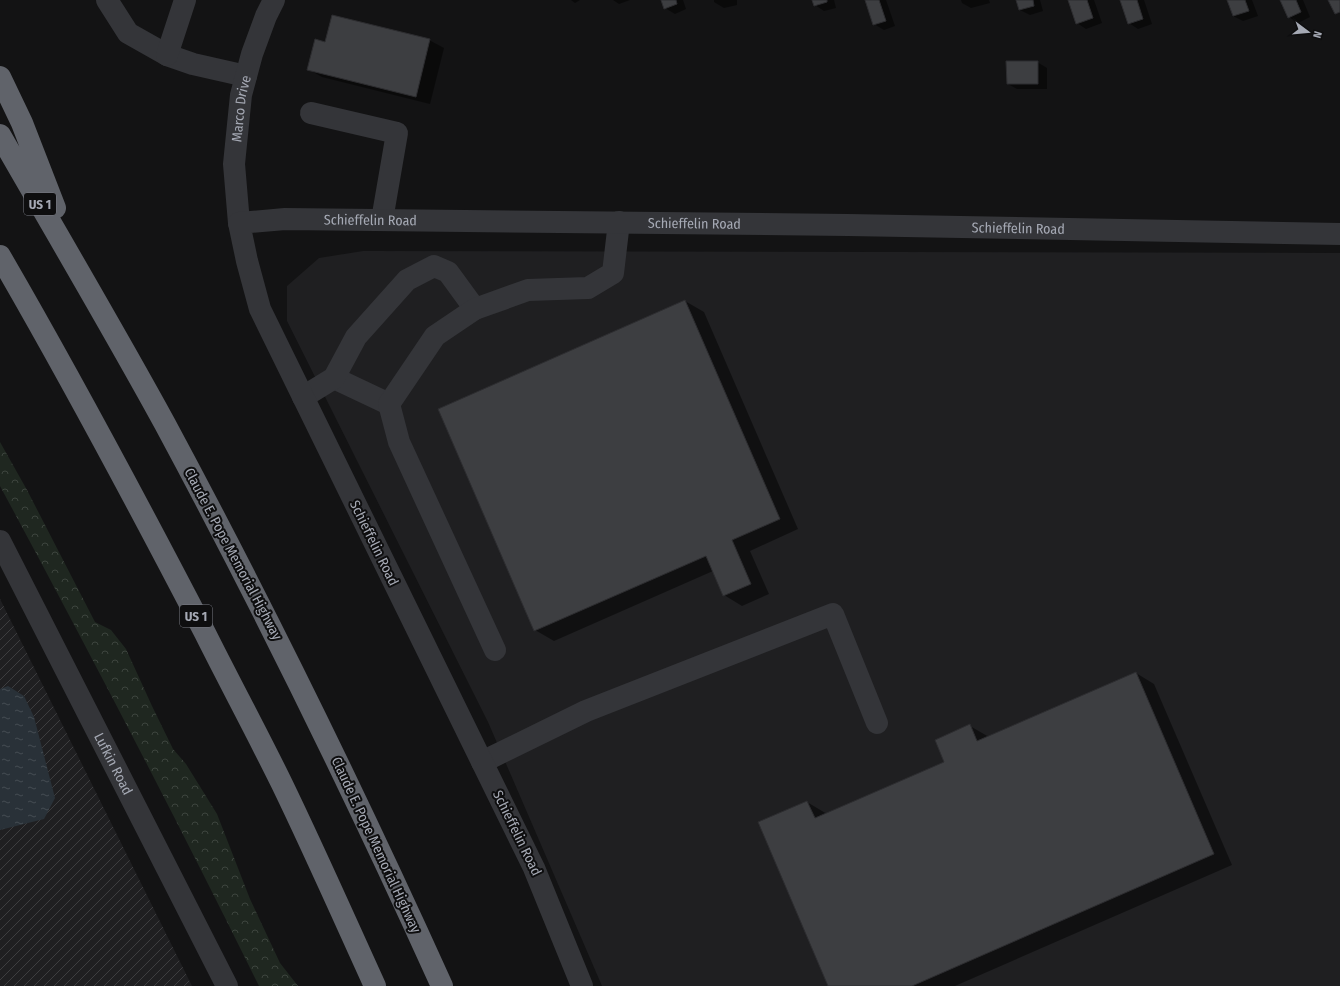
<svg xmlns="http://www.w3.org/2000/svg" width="1340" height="986" viewBox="0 0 1340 986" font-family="'Fira Sans Condensed',sans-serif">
<defs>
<pattern id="industrial-furrows" width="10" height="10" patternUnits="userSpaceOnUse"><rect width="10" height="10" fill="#1f1f21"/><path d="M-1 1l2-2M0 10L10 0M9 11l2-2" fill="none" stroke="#3d3d3f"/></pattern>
<pattern id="forest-crowns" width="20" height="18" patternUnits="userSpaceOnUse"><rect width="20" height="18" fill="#1f2720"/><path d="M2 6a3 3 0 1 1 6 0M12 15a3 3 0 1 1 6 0" fill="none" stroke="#3d443e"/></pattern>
<pattern id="water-ripples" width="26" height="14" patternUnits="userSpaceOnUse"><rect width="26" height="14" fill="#293138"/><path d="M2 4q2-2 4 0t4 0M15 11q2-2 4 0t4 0" fill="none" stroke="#454c52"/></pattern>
</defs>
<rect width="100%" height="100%" fill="#131314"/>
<path fill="#1f1f21" d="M363 251 1340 253V986H602L488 722 287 321V286L319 258Z"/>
<path fill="url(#industrial-furrows)" d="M0 599 192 986H0Z"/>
<path fill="url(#forest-crowns)" d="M0 442 27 490 95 622 111 630 126 649 152 706 173 749 186 764 217 814 250 899 280 963 298 986H259C176 818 89 651 0 486Z"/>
<path fill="url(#water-ripples)" d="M8 686 24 696 34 717 55 798 44 819 0 830V689Z"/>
<path fill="#0007" d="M571 0H580L575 3Z
M613 0H630L619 4Z
M662 0H683L686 9 675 14 665 8Z
M714 0H737V5L724 8 714 2Z
M813 0H834L836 8 824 11 815 5Z
M866 0H886L895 26 884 30 874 24Z
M961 0H989L990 3 971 8 962 3Z
M1018 0H1040L1043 11 1030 15 1020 10Z
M1069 0H1094L1102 23 1086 29 1077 23Z
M1121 0H1144L1152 24 1138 29 1129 23Z
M1228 0H1252L1258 16 1243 21 1233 16Z
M1281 0H1303L1310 17 1298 23 1289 17Z
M429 40 444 48 430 104 322 77 308 69 326 43Z
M1037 62 1047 68V89H1017L1008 84Z
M685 301 704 312 798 529 750 551 769 594 742 606 724 595 713 571 554 641 535 630Z
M1136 673 1154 684 1232 865 955 986H829L807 802 827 814 945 763 970 726 989 737Z"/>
<path fill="#3d3e41" stroke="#2d2d30" d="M661 0H676L677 4 664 9Z
M812 0H827V2L814 6Z
M865 0H879L886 21 873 25Z
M1016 0H1033L1034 6 1019 10Z
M1068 0H1087L1093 18 1076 24Z
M1120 0H1137L1143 19 1128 24Z
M1227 0H1245L1249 11 1233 16Z
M1280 0H1296L1301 12 1288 18Z
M1328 0H1340V12L1335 14Z
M332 15 430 39 416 97 307 70 315 39 325 42Z
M1006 61H1038V84H1007Z
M685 300 780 519 732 540 751 584 723 596 706 556 534 631 438 409Z
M1136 672 1214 854 912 986H828L758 822 807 801 815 818 944 762 935 740 970 724 977 741Z"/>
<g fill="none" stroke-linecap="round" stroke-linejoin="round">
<g stroke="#343539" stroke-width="22">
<path d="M107 0 128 33 167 55 193 64 246 76"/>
<path d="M167 55 185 0"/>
<path d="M311 113 397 133 382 220"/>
<path id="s1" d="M239 223 234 164 241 95 252 54 266 16 274 0"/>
<path d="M334 378 389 404"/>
<path d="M303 397 334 378 356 337 407 280 434 266 448 272 475 309"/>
<path id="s2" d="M0 541 227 986"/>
<path d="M495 650 399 442 389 404 435 336 475 309 528 290 588 288 613 273 619 222"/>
<path d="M482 762 586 711 833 614 877 723"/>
<path id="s3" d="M582 986 534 868 260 309 247 261 239 223 285 219 848 225 1340 234"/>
</g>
<path stroke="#60636a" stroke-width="22" d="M0 77 22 123 55 208
M0 135C55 231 112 327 165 424 264 608 356 796 442 986
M0 256C72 380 139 506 205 633 230 683 257 733 282 784 314 850 344 918 375 986"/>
</g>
<g text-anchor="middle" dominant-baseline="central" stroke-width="4" stroke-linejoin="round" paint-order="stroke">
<g fill="#0e0e0f" stroke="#787a82" stroke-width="1">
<rect x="24" y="193" width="32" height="22" rx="3"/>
<rect x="180" y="605" width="32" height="22" rx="3"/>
</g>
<g font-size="13" font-weight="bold" fill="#a5a9b4">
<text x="40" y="204">US 1</text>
<text x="196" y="616">US 1</text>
</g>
<g font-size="14" fill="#a5a9b4" stroke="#0e0e0f">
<text stroke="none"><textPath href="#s1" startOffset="115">Marco Drive</textPath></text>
<text stroke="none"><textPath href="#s3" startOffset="970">Schieffelin Road</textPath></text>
<text stroke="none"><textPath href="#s3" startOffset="1294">Schieffelin Road</textPath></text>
<text stroke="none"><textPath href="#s3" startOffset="1618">Schieffelin Road</textPath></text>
<text transform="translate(374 543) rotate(64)">Schieffelin Road</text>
<text transform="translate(233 554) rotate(62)">Claude E. Pope Memorial Highway</text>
<text stroke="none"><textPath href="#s2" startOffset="250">Lufkin Road</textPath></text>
<text transform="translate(517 833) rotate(64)">Schieffelin Road</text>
<text transform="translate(376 845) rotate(65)">Claude E. Pope Memorial Highway</text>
</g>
</g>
<g transform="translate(1308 32) rotate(106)" stroke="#0e0e0f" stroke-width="3" paint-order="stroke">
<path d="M0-3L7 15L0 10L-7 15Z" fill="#a5a9b4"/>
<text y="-6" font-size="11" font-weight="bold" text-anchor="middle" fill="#a5a9b4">N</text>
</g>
</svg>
